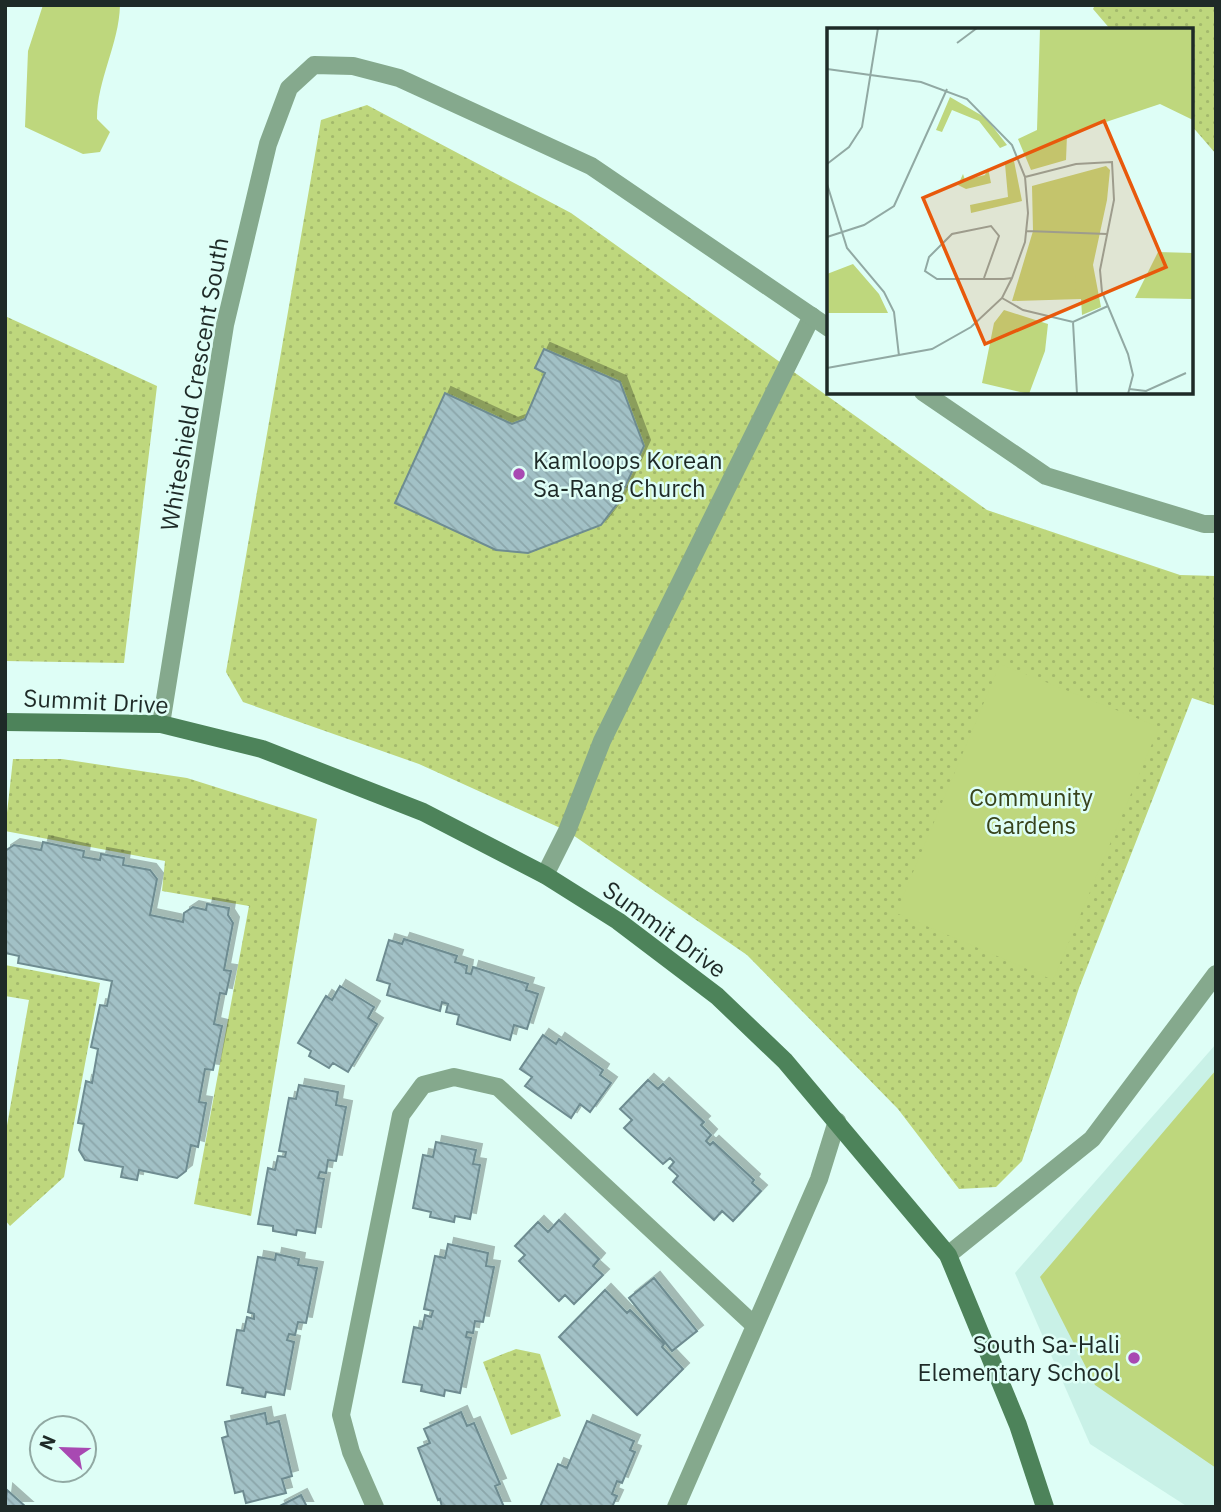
<svg xmlns="http://www.w3.org/2000/svg" width="1221" height="1512" viewBox="0 0 1221 1512" font-family="'IBM Plex Sans',sans-serif">
<defs>
<pattern id="grass-dots" width="8" height="8" patternUnits="userSpaceOnUse" patternTransform="scale(1.75)"><rect width="8" height="8" fill="#bed77d"/><path d="M2 2h.1M6 6h.1" fill="none" stroke="#a3b96c" stroke-width="1.8" stroke-linecap="round"/></pattern>
<pattern id="building-back-hatch" width="6" height="6" patternUnits="userSpaceOnUse" patternTransform="scale(1.75)"><rect width="6" height="6" fill="#a2c1c6"/><path d="M-1 5l2 2M0 0l6 6M5-1l2 2" fill="none" stroke="#8ba6aa"/></pattern>
<filter id="shadow"><feDropShadow dx="6" dy="-6" stdDeviation="0" flood-color="#0004"/></filter>
</defs>
<rect width="100%" height="100%" fill="#defef6"/>
<path fill="#c9f1e7" d="M1216 1044V1507H1188L1090 1444 1015 1273Z"/>
<path fill="url(#grass-dots)" d="M1095 5H1216V154L1191 125V30H1111L1093 9Z
M367 105 571 213 987 510 1180 575 1216 576V706L1192 698 1079 988 1022 1161 996 1187 959 1189 898 1109 747 955 567 831 419 764 243 702 226 672 321 120Z
M5 316 157 386 124 663 5 661Z
M13 759H62L187 778 317 819 251 1216 194 1204 249 906 162 891 165 861 5 831Z
M5 965 100 983 64 1177 10 1226 5 1220V1137L29 1000 5 996Z
M516 1349 540 1354 561 1416 511 1435 483 1362Z"/>
<path fill="#bed77d" d="M43 5H120C119 45 97 79 97 119L110 132 100 152 83 154 25 127 28 51Z
M1000 664 1159 727 1053 980 896 913Z
M1216 1070V1468L1095 1385 1040 1277Z"/>
<path fill="url(#building-back-hatch)" stroke="#6e8c91" stroke-width="2" filter="url(#shadow)" d="M544 349 620 382 644 446 617 504 601 525 528 553 496 550 395 503 445 393 512 424 525 419 545 373 535 368Z
M43 842 84 851 83 857 100 860 101 854 124 858 123 865 150 870 157 879 150 915 183 922 184 913 193 907 206 910 207 904 229 908 228 915 233 923 224 970 231 971 226 994 220 993 214 1024 222 1026 213 1070 205 1069 199 1102 206 1103 198 1147 191 1145 186 1171 177 1178 139 1170 137 1180 121 1177 123 1167 85 1160 79 1150 84 1124 78 1123 86 1081 92 1083 98 1049 91 1047 100 1005 107 1006 112 981 18 963 19 956 5 953V851L14 845 41 850Z
M404 939 457 956 455 962 467 966 466 973 471 974 473 967 528 984 526 990 538 994 527 1029 514 1025 510 1040 457 1024 459 1015 446 1012 448 1004 442 1002 440 1011 387 995 390 984 377 980 389 940 402 944Z
M340 986 374 1007 368 1018 377 1024 348 1072 333 1063 329 1068 309 1056 311 1051 298 1043 326 996 332 1000Z
M543 1035 556 1044 559 1039 603 1070 600 1075 611 1083 590 1112 580 1104 571 1118 525 1086 532 1077 520 1069Z
M648 1080 658 1089 663 1084 704 1122 701 1125 711 1135 706 1141 710 1145 713 1142 754 1180 752 1183 761 1191 733 1221 722 1211 714 1220 673 1182 678 1176 669 1168 674 1162 670 1158 663 1164 624 1128 632 1120 620 1109Z
M299 1085 338 1092 336 1105 346 1107 336 1161 328 1160 326 1173 320 1172 318 1178 324 1179 315 1233 297 1230 296 1235 273 1231V1226L258 1224 268 1168 275 1170 278 1156 285 1157 286 1152 279 1151 289 1098 296 1099Z
M436 1142 476 1150 473 1164 480 1165 470 1219 455 1216 454 1222 430 1217 431 1212 413 1208 423 1155 433 1157Z
M559 1220 599 1259 593 1266 603 1275 574 1304 565 1295 559 1301 519 1261 525 1255 515 1246 538 1222 548 1232Z
M448 1244 488 1253 486 1266 494 1267 483 1322 475 1321 473 1333 467 1332 466 1337 471 1338 460 1393 445 1390 444 1396 421 1391 422 1385 403 1382 414 1327 422 1329 425 1315 431 1317 433 1311 424 1309 435 1256 445 1258Z
M276 1254 299 1259 298 1265 317 1268 306 1323 298 1322 295 1335 289 1334 287 1340 294 1342 284 1395 266 1392 265 1397 242 1393 243 1388 227 1385 237 1330 244 1331 247 1317 254 1319V1314L248 1312 258 1257 275 1260Z
M654 1278 697 1331 672 1351 629 1298Z
M605 1290 627 1313 630 1310 664 1344 662 1347 683 1369 637 1415 559 1337Z
M461 1412 467 1426 474 1423 500 1484 495 1486 504 1507H442L440 1499 438 1500 418 1448 430 1443 424 1429Z
M265 1413 267 1424 279 1421 292 1476 282 1479 286 1493 246 1503 243 1491 235 1493 222 1438 228 1436 225 1422Z
M587 1421 634 1441 630 1450 635 1452 622 1483 617 1481 612 1494 617 1496 612 1507H540L558 1464 567 1468Z
M7 1490 26 1507H5Z
M301 1495 307 1507H278Z"/>
<g fill="none" stroke-linecap="round" stroke-linejoin="round">
<path stroke="#85a98d" stroke-width="18" d="M545 875 567 831 602 741 812 316
M375 1507 351 1452 341 1415 401 1115 423 1085 454 1077 498 1087 753 1324
M676 1507 819 1179 837 1121"/>
<path stroke="#85a98d" stroke-width="18" d="M923 392 1046 476 1204 524H1216
M161 724 225 325 268 144 289 88 314 65 353 66 399 78 591 166 829 328
M948 1255 1092 1139 1216 974"/>
<path stroke="#4d835a" stroke-width="18" d="M5 722 161 724 262 749 423 812 545 875 618 921 717 996 785 1061 948 1255 1018 1425 1045 1507"/>
</g>
<g fill="#a849b2" stroke="#defef6" stroke-width="2.5">
<circle cx="519" cy="474" r="7"/>
<circle cx="1134" cy="1358" r="7"/>
</g>
<g text-anchor="middle" dominant-baseline="central" stroke-width="5" stroke-linejoin="round" paint-order="stroke">
<g font-size="24" fill="#1e2a27" stroke="#defef6">
<text transform="translate(194 384) rotate(-80)">Whiteshield Crescent South</text>
<text transform="translate(96 701) rotate(3)">Summit Drive</text>
<text transform="translate(665 929) rotate(36)">Summit Drive</text>
</g>
<g font-size="24" fill="#1e2a27" stroke="#defef6" text-anchor="start">
<text x="533" y="460">Kamloops Korean<tspan x="533" dy="28">Sa-Rang Church</tspan></text>
<text x="1120" y="1344" text-anchor="end">South Sa-Hali<tspan x="1120" dy="28">Elementary School</tspan></text>
</g>
<g font-size="24" fill="#38431b" stroke="#defef6">
<text x="1031" y="797">Community<tspan x="1031" dy="28">Gardens</tspan></text>
</g>
</g>
<g transform="translate(827 28)">
<rect width="366" height="366" fill="#defef6"/>
<path d="M213 0H366V92L333 76 240 107 239 132 204 142 191 111 210 102ZM123 69 159 90 180 117 173 120 152 93 125 82 115 104 109 102ZM187 133 195 173 144 185 143 177 181 169 178 136ZM279 138 283 142 280 172 266 237 274 279 255 287 254 271 185 273 206 203 205 158ZM161 140 164 155 139 161 131 157 136 146 138 152 158 147ZM331 224 366 225V271L308 270ZM26 236 52 266 61 285H0V246Z" fill="#bed77d"/>
<path d="M213 247H248L249 269H213ZM177 282 221 296 218 323 202 366 155 355 167 295Z" fill="#bed77d"/>
<path fill="none" stroke="#91a9a3" stroke-width="2" d="M130 15 150 0M0 41 94 54 140 71 185 117 198 149 201 185 198 214 185 250 175 270 144 299 105 321 0 340M0 136 22 119 35 99 51 0M198 149 249 136 285 134 287 172 273 242 275 264 301 326 306 347 301 366M0 156 20 220 57 264 67 284 72 328M200 203 280 206M0 209 37 197 67 178 120 61M157 250 172 208 164 198 125 206 102 229 98 243 110 251H177L185 250M175 270 196 282 246 294 281 278M246 294 250 366M302 361 319 363 359 345"/>
<path fill="#e8590c" fill-opacity="0.15" stroke="#e8590c" stroke-width="3.5" d="M277 93 339 239 158 316 96 170Z"/>
<rect width="366" height="366" fill="none" stroke="#1e2a27" stroke-width="3.5"/>
</g>
<rect width="1221" height="1512" fill="none" stroke="#1e2a27" stroke-width="14"/>
<g transform="translate(63 1449) rotate(293)"><circle r="33" fill="#defef6" stroke="#91a9a3" stroke-width="2"/>
<path d="M0-5L12 26L0 18L-12 26Z" fill="#a849b2"/>
<text y="-10" font-size="19" font-weight="bold" text-anchor="middle" fill="#1e2a27">N</text>
</g>
</svg>
